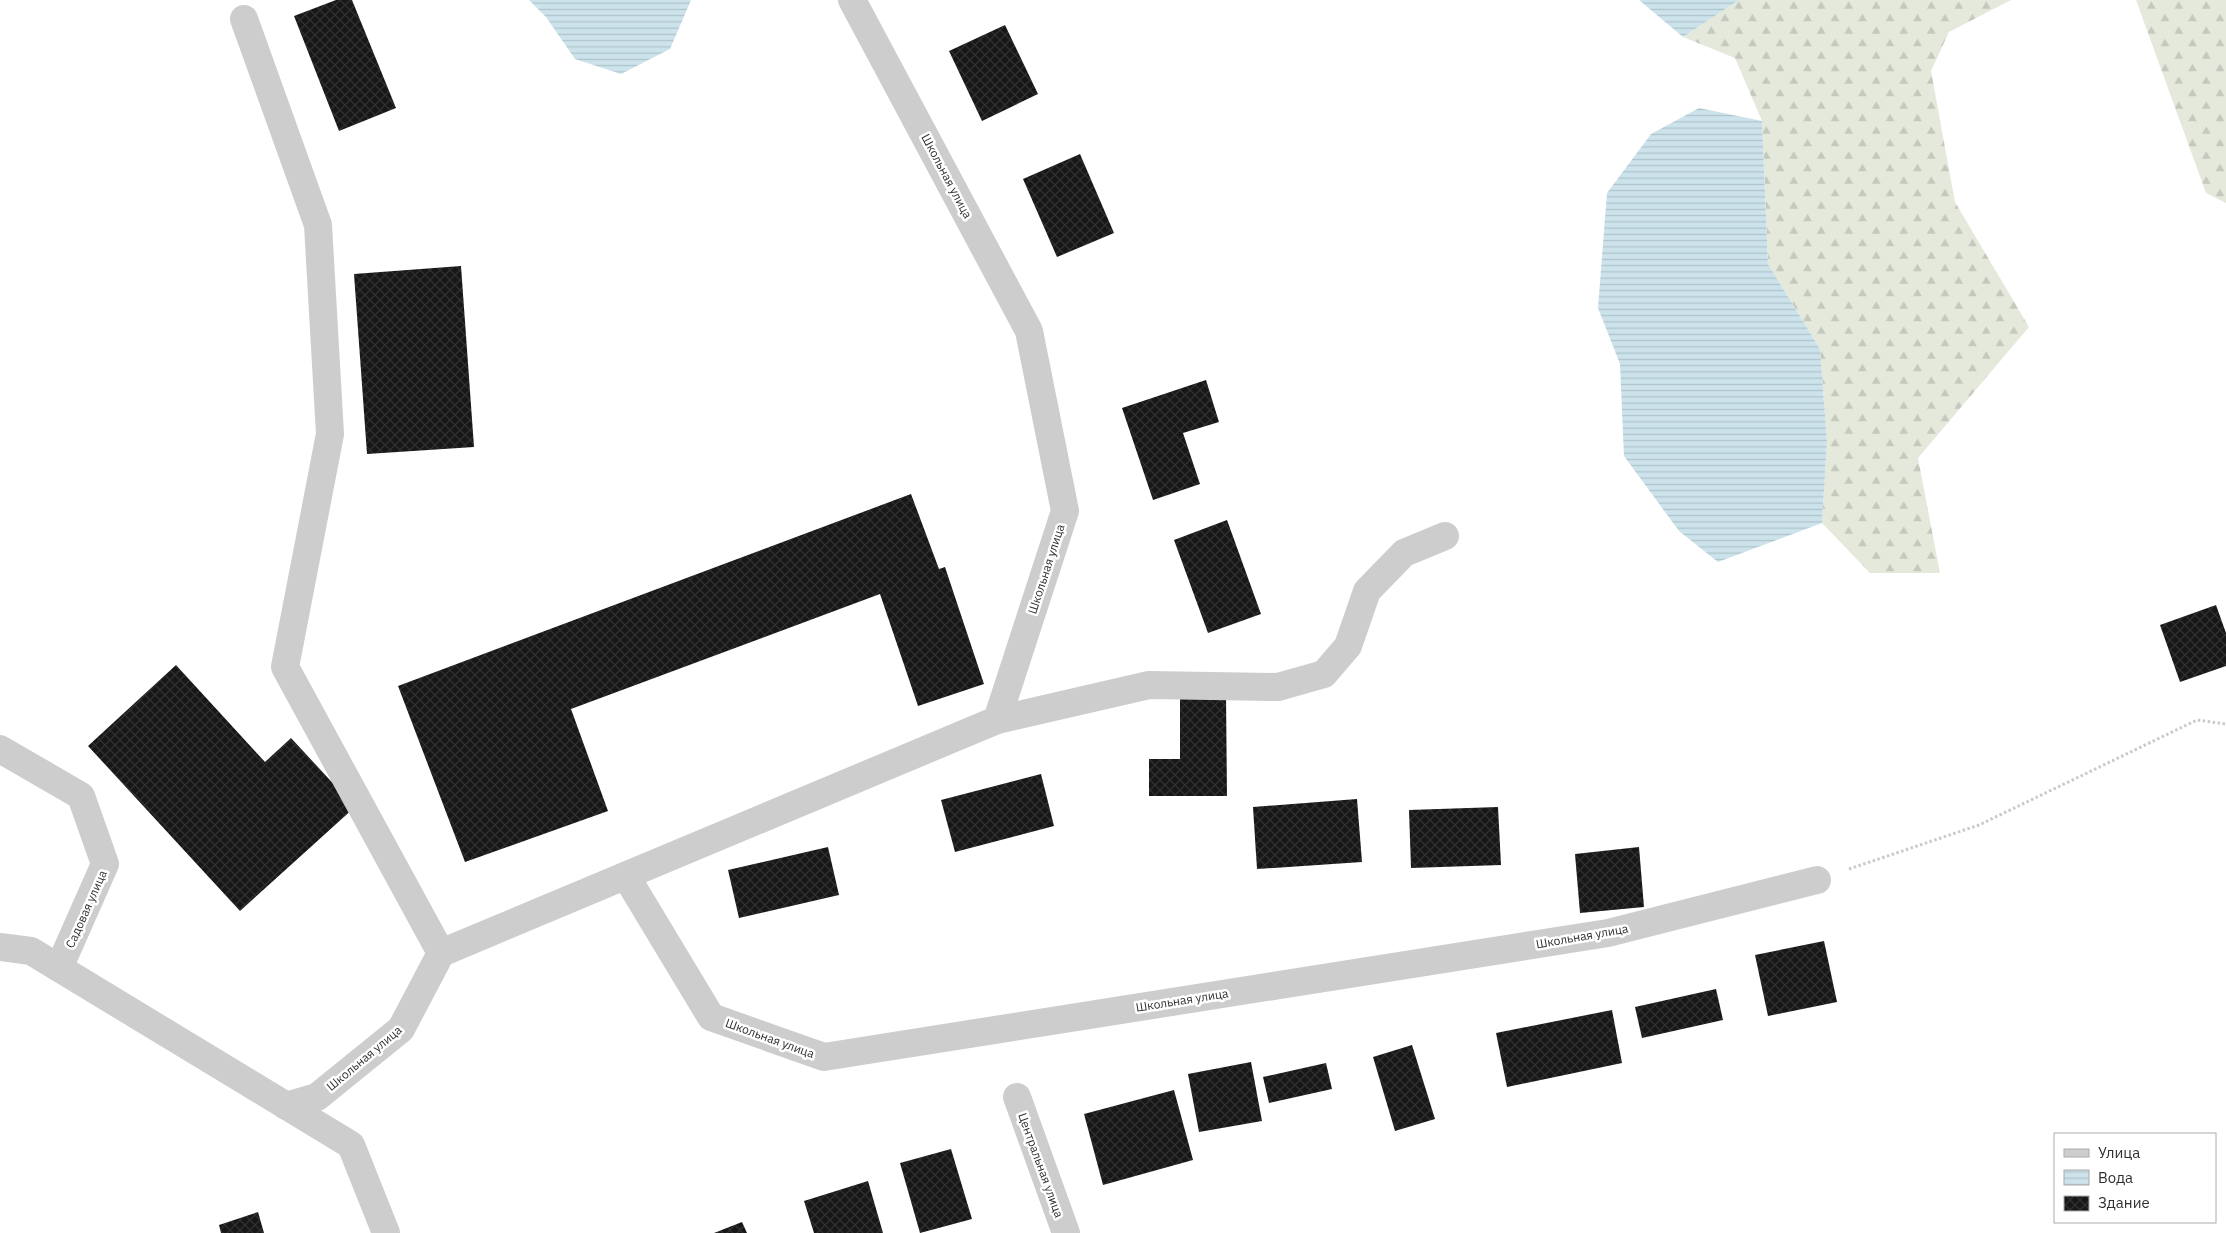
<svg xmlns="http://www.w3.org/2000/svg" width="2226" height="1233" font-family="'IBM Plex Sans',sans-serif">
<style>
.forest{fill:url(#forest-firs)}
.water{fill:url(#water-rules)}
.building{fill:url(#building-cross-hatch)}
.lines{fill:none;stroke-linecap:round;stroke-linejoin:round}
.path{stroke:#cacaca;stroke-width:3;stroke-dasharray:2.5 2.5;stroke-linecap:butt}
.minor{stroke:#cdcdcd;stroke-width:28}
.labels{text-anchor:middle;dominant-baseline:central;stroke-width:5;stroke-linejoin:round;paint-order:stroke}
.street-label{font-size:12px;fill:#303030;stroke:#fff}
</style>
<defs>
<pattern id="forest-firs" width="22" height="20" patternUnits="userSpaceOnUse" patternTransform="scale(1.25)"><rect width="22" height="20" fill="#e5e9dc"/><path d="M5 1l3.5 6h-7zM16 11l3.5 6h-7z" fill="#c5c8bd"/></pattern>
<pattern id="water-rules" width="6" height="5" patternUnits="userSpaceOnUse" patternTransform="scale(1.25)"><rect width="6" height="5" fill="#cce3eb"/><path d="M0 2.5h6" fill="none" stroke="#b0c3ca"/></pattern>
<pattern id="building-cross-hatch" width="8" height="8" patternUnits="userSpaceOnUse" patternTransform="scale(1.25)"><rect width="8" height="8" fill="#171717"/><path d="M0 0l8 8M0 8l8-8" fill="none" stroke="#303030"/></pattern>
</defs>
<rect width="100%" height="100%" fill="#fff"/>
<g class="forest">
<path d="M1739 0H2011L1949 32 1931 71 1955 202 2029 327 1918 458 1940 573H1870L1822 523 1827 442 1820 349 1768 264 1762 121 1735 58 1683 37Z"/>
<path d="M2136 0H2226V203L2206 193Z"/>
</g>
<g class="water">
<path d="M529 0H691L670 49 621 74 575 59 546 17Z"/>
<path d="M1639 0H1739L1683 37Z"/>
<path d="M1699 108 1762 121 1768 264 1820 349 1827 442 1822 523 1718 562 1679 531 1624 456 1620 364 1598 308 1607 193 1651 134Z"/>
</g>
<g class="building">
<path d="M336 0H352L396 108 339 131 294 16Z"/>
<path d="M1005 25 1038 94 982 121 949 51Z"/>
<path d="M1080 154 1114 233 1057 257 1023 179Z"/>
<path d="M461 266 474 447 367 454 354 274Z"/>
<path d="M1206 380 1219 422 1183 433 1200 484 1153 500 1122 408Z"/>
<path d="M911 494 939 569 945 567 984 684 918 706 880 594 571 709 608 811 465 862 398 686Z"/>
<path d="M1227 520 1261 614 1208 633 1174 540Z"/>
<path d="M2216 605 2226 633V666L2180 682 2160 625Z"/>
<path d="M176 665 265 762 291 738 355 807 240 911 88 746Z"/>
<path d="M1180 694H1226L1227 796H1149V759H1180Z"/>
<path d="M1041 774 1054 826 955 852 941 800Z"/>
<path d="M1357 799 1362 862 1257 869 1253 807Z"/>
<path d="M1498 807 1501 865 1411 868 1409 810Z"/>
<path d="M828 847 839 895 739 918 728 870Z"/>
<path d="M1639 847 1644 907 1580 913 1575 854Z"/>
<path d="M1824 941 1837 1002 1768 1016 1755 955Z"/>
<path d="M1716 989 1723 1020 1642 1038 1635 1007Z"/>
<path d="M1612 1010 1622 1063 1507 1087 1496 1033Z"/>
<path d="M1412 1045 1435 1119 1395 1131 1373 1057Z"/>
<path d="M1251 1062 1262 1121 1199 1132 1188 1074Z"/>
<path d="M1326 1063 1332 1089 1269 1103 1263 1077Z"/>
<path d="M1174 1090 1193 1160 1103 1185 1084 1114Z"/>
<path d="M951 1149 972 1219 920 1233 900 1163Z"/>
<path d="M868 1181 883 1233H814L804 1201Z"/>
<path d="M258 1212 264 1233H221L219 1225Z"/>
<path d="M742 1222 747 1233H714Z"/>
</g>
<g class="lines">
<path class="path" d="M1849 869 1979 825 2197 720 2226 724"/>
<g class="minor">
<path d="M244 19 318 225 330 434 285 667 441 953"/>
<path d="M997 720 1149 685 1278 687 1324 674 1348 646 1367 591 1404 553 1445 536"/>
<path d="M0 749 81 796 105 864 59 968"/>
<path d="M626 876 711 1017 824 1057 1608 933 1817 880"/>
<path d="M0 947 31 951 351 1145 386 1233"/>
<path d="M1017 1097 1066 1233"/>
<path d="M286 1106 317 1097 401 1029 441 953 997 720 1065 511 1029 331 852 0"/>
</g>
</g>
<g class="labels">
<g class="street-label">
<text transform="translate(947 176) rotate(62)">Школьная улица</text>
<text transform="translate(1046 569) rotate(-72)">Школьная улица</text>
<text transform="translate(86 909) rotate(-66)">Садовая улица</text>
<text transform="translate(1582 936) rotate(-10)">Школьная улица</text>
<text transform="translate(1182 1000) rotate(-9)">Школьная улица</text>
<text transform="translate(770 1038) rotate(20)">Школьная улица</text>
<text transform="translate(364 1058) rotate(-40)">Школьная улица</text>
<text transform="translate(1041 1165) rotate(70)">Центральная улица</text>
</g>
</g>
<rect x="2054" y="1133" width="162" height="90" fill="#ffffff" stroke="#acacac"/>
<rect x="2064" y="1149" width="25" height="8" fill="#cdcdcd" stroke="#acacac"/>
<text x="2098" y="1158" font-size="15" fill="#303030">Улица</text>
<rect x="2064" y="1170" width="25" height="15" fill="url(#water-rules)" stroke="#acacac"/>
<text x="2098" y="1183" font-size="15" fill="#303030">Вода</text>
<rect x="2064" y="1196" width="25" height="15" fill="url(#building-cross-hatch)" stroke="#acacac"/>
<text x="2098" y="1208" font-size="15" fill="#303030">Здание</text>
</svg>
